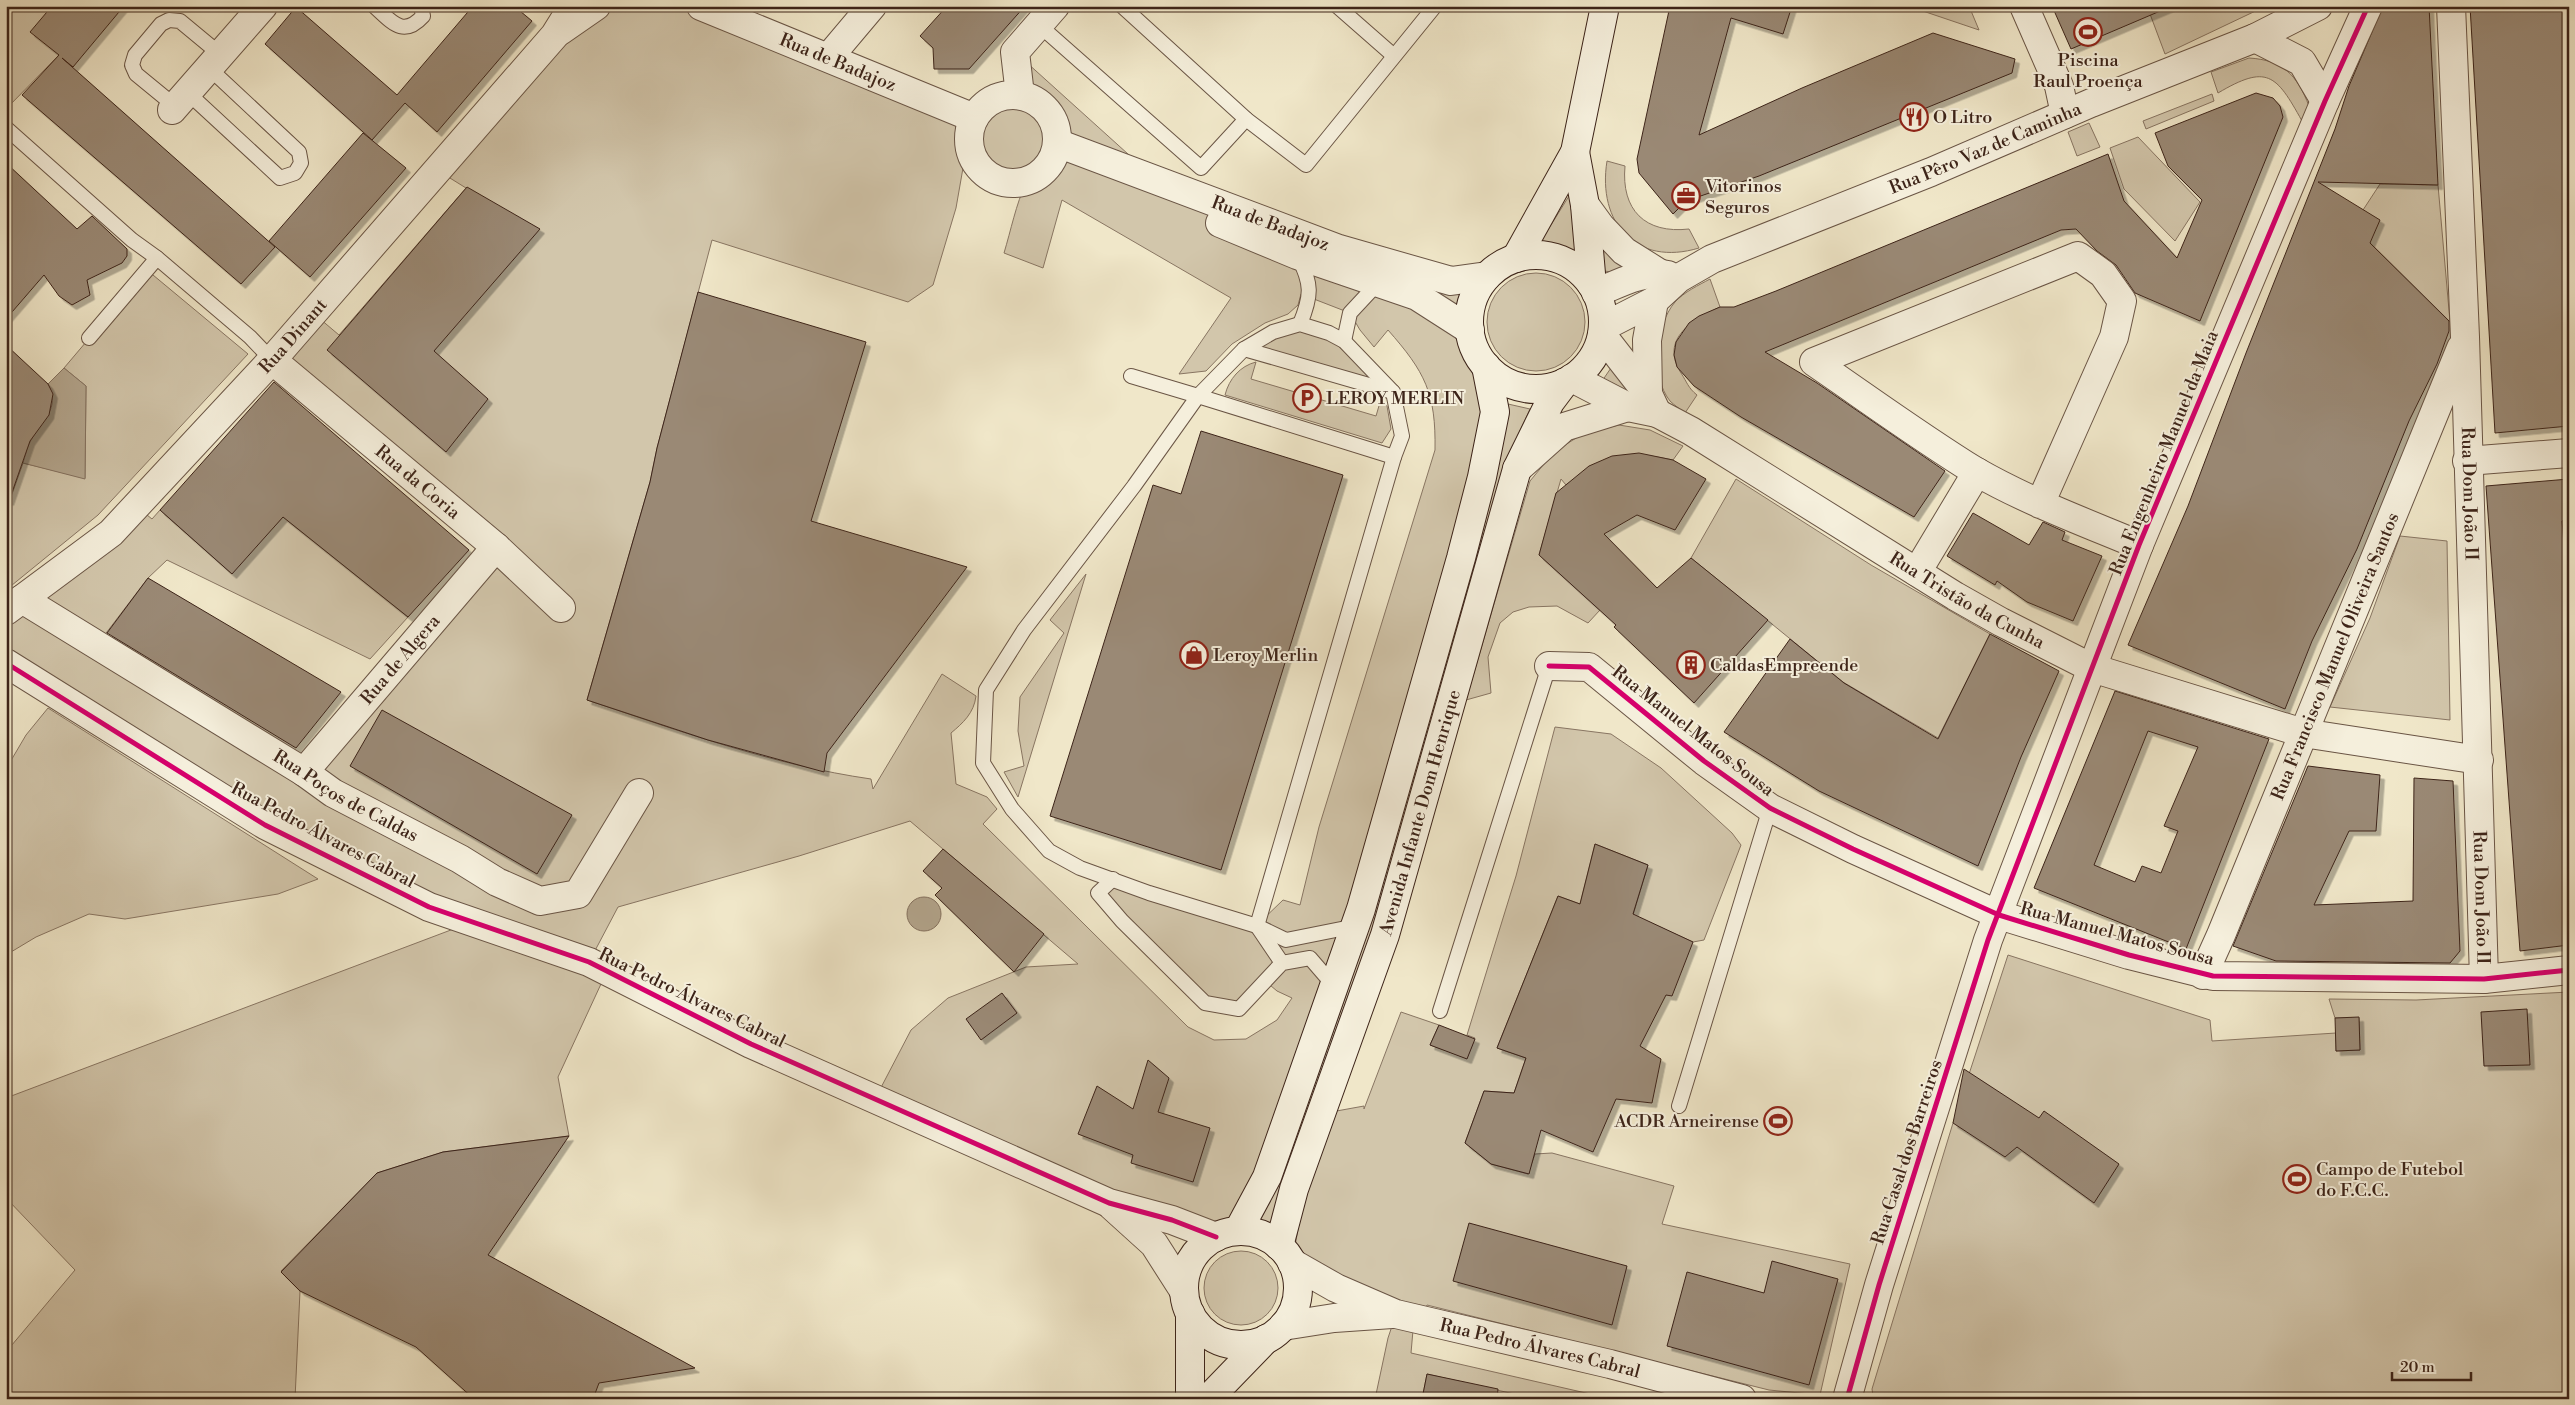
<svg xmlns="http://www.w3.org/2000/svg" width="2575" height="1405" font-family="'Libre Bodoni',serif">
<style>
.green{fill:#d2c6ab;stroke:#887562}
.water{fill:#b3a58d;stroke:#84715f}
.building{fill:#9a8975;stroke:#3d2419;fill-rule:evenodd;filter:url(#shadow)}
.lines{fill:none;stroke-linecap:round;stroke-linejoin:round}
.lane-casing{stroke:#6a5545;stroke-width:16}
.street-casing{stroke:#6a5545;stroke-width:30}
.secondary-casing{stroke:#3d2419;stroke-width:30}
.lane{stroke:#f5efdc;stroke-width:14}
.street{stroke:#f5efdc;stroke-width:28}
.secondary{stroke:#f5efdc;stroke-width:28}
.cycleway-casing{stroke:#f5efdc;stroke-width:8}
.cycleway{stroke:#d6006c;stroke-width:5}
.labels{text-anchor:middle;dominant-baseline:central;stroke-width:4;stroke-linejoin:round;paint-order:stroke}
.poi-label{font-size:18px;fill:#3d2419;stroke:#f5efdc;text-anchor:start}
.street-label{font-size:18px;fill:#3d2419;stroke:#f5efdc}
</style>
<defs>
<filter id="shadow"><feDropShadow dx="4.5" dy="4.5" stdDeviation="0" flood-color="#0004"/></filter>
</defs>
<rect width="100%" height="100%" fill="#f0e7c9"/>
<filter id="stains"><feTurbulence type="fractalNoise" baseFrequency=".004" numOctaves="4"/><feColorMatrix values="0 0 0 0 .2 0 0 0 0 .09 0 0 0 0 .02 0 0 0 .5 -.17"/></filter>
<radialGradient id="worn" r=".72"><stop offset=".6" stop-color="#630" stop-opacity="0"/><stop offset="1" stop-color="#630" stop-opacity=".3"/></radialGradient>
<g class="green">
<path d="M6 6H52L59 55 6 109Z"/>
<path d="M596 6H701L970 128 956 208 933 285 908 302 712 240 657 448 650 482 587 700C680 731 773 765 871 779L873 789 942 674 976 696C974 713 963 723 951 733L956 784 987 797 997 809 983 824 1188 1027 1214 1040 1246 1039 1277 1020 1292 998 1277 991 1264 980 1239 1009 1205 1003 1098 893 1113 879 1256 926 1283 900 1300 905 1319 827 1435 450C1436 393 1425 372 1388 330L1374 347 1360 330 1350 313 1301 294 1298 305 1288 314 1265 323 1232 344 1206 371 1179 374 1231 298 1062 200 1043 268 1004 253C1011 230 1016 204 1026 183 1030 177 1042 173 1047 167 1068 143 1053 109 1027 97L1015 52 1159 182 1439 291 1463 295 1457 309 1470 330 1495 412 1382 837 1238 1231 1216 1237 875 1099 911 1030 948 998 1026 967 1078 964 910 821 799 856 618 907 589 962 607 971 558 1077 569 1136 443 1152 377 1173 281 1271 300 1291 295 1399H6V1352L75 1270 6 1198V1098L472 922 429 907 6 663V611L136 506 152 519 160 510 231 573 283 517 408 617 370 659 167 560 148 578 97 645 304 772 496 547 272 360 313 313 339 335 466 188 437 170Z"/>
<path d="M1908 6H1969L1979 30Z"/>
<path d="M2147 6H2266L2165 54Z"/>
<path d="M2249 58C2283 60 2297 75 2309 106L2302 121C2276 74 2267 64 2218 93L2211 72Z"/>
<path d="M2212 94 2214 101 2146 129 2143 121Z"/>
<circle cx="1013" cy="139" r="39"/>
<path d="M2089 123 2100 147 2077 156 2068 132Z"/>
<path d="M2138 137 2200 202 2175 241 2124 189 2110 148Z"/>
<path d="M1607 161 1625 166C1621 210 1645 234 1689 229L1699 248C1636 267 1597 223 1607 161Z"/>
<path d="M2380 184 2438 185 2450 322 2370 243 2363 210Z"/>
<path d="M1574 188 1575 253 1558 245 1541 241Z"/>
<path d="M1599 235 1644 270 1620 273 1604 271Z"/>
<path d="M147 270 248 354 98 515 6 590V511L23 463 85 478 86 386 64 368Z"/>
<circle cx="1536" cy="322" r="49"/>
<path d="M1710 279 1720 307C1693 319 1659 339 1681 373 1687 382 1688 388 1697 395L1685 413C1680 409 1674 405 1670 401 1650 376 1655 326 1675 302 1684 292 1699 285 1710 279Z"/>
<path d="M1300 324 1329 333 1393 392 1244 349Z"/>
<path d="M1256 362 1251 379 1376 416 1381 399 1387 406 1391 429 1382 443 1225 395C1229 379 1240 366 1256 362Z"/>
<path d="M1613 365 1643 404 1600 384Z"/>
<path d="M1508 404 1530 409 1514 444 1412 812 1269 1232 1253 1229 1280 1182 1346 995 1391 851 1476 559 1501 455Z"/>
<path d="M1619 425 1650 430 1683 446 1673 460C1616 448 1613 456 1566 485L1561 479 1539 555 1600 610 1588 623 1557 606 1529 607 1513 612 1500 623 1488 657 1491 693 1466 700 1530 481 1554 452 1584 433Z"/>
<path d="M1736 479 1871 565 1990 634 1938 738 1843 682 1691 558Z"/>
<path d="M2400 536 2447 541 2450 720 2330 707 2370 618Z"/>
<path d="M1086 574 1018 797 1004 772 1024 766 1018 731 1020 697 1064 633 1050 620Z"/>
<path d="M48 708 318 879 278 894 125 919 89 914 36 937 6 955V769L26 735Z"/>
<path d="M1555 727 1611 734 1661 768 1732 833 1741 845 1704 940 1693 942 1633 915 1648 865 1595 844 1580 904 1558 896 1497 1048 1526 1058 1514 1093 1484 1091 1465 1143 1491 1164 1528 1174 1535 1154 1552 1153 1674 1186 1662 1224 1850 1264 1820 1395 1769 1390 1427 1305 1420 1320 1414 1319 1411 1353 1599 1396 1598 1399H1536L1427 1374 1422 1399H1375L1388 1338 1396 1314 1292 1263 1300 1218 1331 1112 1364 1106V1109L1401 1012 1439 1025 1430 1045 1467 1058 1475 1038 1467 1035 1516 876Z"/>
<path d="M2008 955 2210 1020 2212 1041 2336 1033V1051L2360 1050 2359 1018H2335L2329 999 2416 1000 2569 992V1399H1878L1873 1396 1872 1389 1953 1123Z"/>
<circle cx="1241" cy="1288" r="37"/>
</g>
<g class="water">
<path d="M64 368 86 386 85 479 23 463C25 456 27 447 31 440 42 420 61 409 48 384Z"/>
<circle cx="924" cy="914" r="17"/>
</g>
<g class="building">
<path d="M52 6H124L73 67 62 58 275 247 241 284 22 95 59 55 30 32Z"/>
<path d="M473 6H514L532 21 437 132 405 103 372 140 265 44 296 7 397 95Z"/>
<path d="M947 6H1025L969 69H934L933 48 920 36Z"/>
<path d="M1670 6H1792L1783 34 1731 18 1699 135 1802 88 1933 33 2015 59 2012 73 1759 176 1686 201 1673 214 1639 173 1637 159Z"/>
<path d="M2052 6H2172L2071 49Z"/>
<path d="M2383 6H2429L2438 185 2318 182 2380 220 2370 243 2449 321V331L2437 364 2409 421 2357 549 2312 641 2285 709 2128 645 2188 506 2246 353 2335 129 2349 86Z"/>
<path d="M2470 6H2569V426L2495 433Z"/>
<path d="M2256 93 2273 98 2280 106 2283 117 2200 321 2135 293 2116 265 2097 251 2076 229 2061 230 1765 352 1817 383 1945 471 1914 517 1741 417 1694 386 1677 367 1674 355 1676 342 1689 323 1699 316 1720 307H1734L1776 291 2108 154 2124 201 2177 258 2202 200 2168 166 2155 133Z"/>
<path d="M363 133 406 168 310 277 269 241Z"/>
<path d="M6 163 77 229 92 216 127 249V256L122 263 87 280 90 295 72 305 59 296 44 275 6 319Z"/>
<path d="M467 187 540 229 434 351 488 399 446 452 327 350Z"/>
<path d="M698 292 866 342 811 521 967 567 827 753 824 772 708 740 587 700 650 482 657 448Z"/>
<path d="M6 345 48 384 53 394 49 415 30 441 9 501 6 500Z"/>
<path d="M274 382 469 550 408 617 283 517 232 574 160 510Z"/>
<path d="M1201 431 1343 475 1221 870 1050 816 1153 485 1181 494Z"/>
<path d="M1639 453 1673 460 1706 479 1675 530 1637 515 1604 534 1657 588 1691 558 1768 620 1694 703 1614 627 1616 625 1539 555 1556 493 1589 466 1612 456Z"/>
<path d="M2569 479V519L2562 521 2569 603V945L2520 951 2486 486Z"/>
<path d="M1973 513 2029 545 2043 522 2065 532 2062 540 2102 556 2073 621 2027 602 1997 581 1995 585 1947 556Z"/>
<path d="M148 578 341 692 296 748 107 633Z"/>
<path d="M1990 634 2059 671 2021 757 1978 866 1819 791 1724 732 1790 639 1844 683 1938 739Z"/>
<path d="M2115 691 2269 739 2186 949 2034 888ZM2148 731 2198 747 2164 826 2178 831 2161 873 2142 866 2135 882 2094 865Z"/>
<path d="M382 710 572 815 537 874 350 766Z"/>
<path d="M2308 766 2380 775 2376 831H2349L2314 905 2413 901 2414 778 2453 781 2460 951 2450 963 2276 961 2233 946Z"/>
<path d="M1595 844 1648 865 1633 914 1693 942 1672 996 1666 995 1640 1046 1661 1059 1652 1103 1616 1099 1593 1152 1541 1130 1529 1174 1491 1164 1465 1143 1484 1091 1514 1093 1526 1058 1497 1048 1558 896 1580 904Z"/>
<path d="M943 849 1044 934 1014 972 935 895 942 888 923 871Z"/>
<path d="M1002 993 1017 1013 981 1040 966 1019Z"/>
<path d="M2527 1009 2530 1065 2484 1066 2481 1012Z"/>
<path d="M2359 1017 2360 1050 2336 1051 2335 1018Z"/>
<path d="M1439 1025 1475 1039 1467 1059 1430 1045Z"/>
<path d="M1148 1060 1169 1078 1158 1112 1210 1128 1193 1182 1131 1163 1133 1155 1078 1134 1097 1086 1133 1109Z"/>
<path d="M1964 1069 2039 1118 2044 1111 2119 1164 2094 1203 2017 1147 2005 1157 1953 1123Z"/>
<path d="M569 1136 488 1255 695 1368 599 1383 593 1399H474L416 1347 300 1291 281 1272 377 1173 443 1152Z"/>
<path d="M1469 1223 1627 1266 1612 1325 1453 1281Z"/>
<path d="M1772 1261 1838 1279 1809 1385 1667 1346 1687 1272 1764 1293Z"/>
<path d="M1427 1374 1498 1389 1497 1399H1422Z"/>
</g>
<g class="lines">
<defs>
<g id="lane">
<path d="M374 6C392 22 403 38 423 16L421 6"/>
<path d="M1122 6 1246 119"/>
<path d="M1337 6 1394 56"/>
<path d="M1039 25 1201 168 1246 119 1306 165 1435 6"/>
<path d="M188 93 280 178 295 173 301 163 299 152 209 68"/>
<path d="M175 106 136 74 132 65 135 55 161 24 169 20 180 21 221 55"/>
<path d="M6 128 132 240 157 258"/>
<path d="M1298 256C1312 284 1312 295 1300 324"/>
<path d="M89 338 157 258 250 337 272 360"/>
<path d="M1344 341 1350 313 1377 284"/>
<path d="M1244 349 1393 392"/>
<path d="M1131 376 1198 396 1244 349 1273 332 1300 324 1329 333 1344 341 1393 392 1402 436 1394 457 1257 926 1282 963"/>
<path d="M1113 879 1098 893 1122 921 1205 1003 1239 1009 1282 963 1310 958 1335 987"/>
<path d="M1356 926 1286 940 1257 926 1149 893 1080 868 1049 851 1012 809 983 763 986 690 1024 630 1134 486 1198 396 1394 457"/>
<path d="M1440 1011 1549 666"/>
<path d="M1679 1106 1770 808"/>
</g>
<g id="street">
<path id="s1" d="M701 6 974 118"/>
<path d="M2024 6 2059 86 2065 114"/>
<path id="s2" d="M2451 6 2465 337 2484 979"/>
<path d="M560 31 596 6"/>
<path d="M2255 38 2302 62 2325 101"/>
<path d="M829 57 872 6"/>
<circle cx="1013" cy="139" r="44"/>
<path d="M1020 95 1015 52 1055 6"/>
<path d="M172 110 263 6"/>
<path id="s3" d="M1057 143 1339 249 1451 281 1487 276"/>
<path d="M1585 205 1601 227 1624 251 1659 273"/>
<path d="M1220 223 1297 255 1417 296 1470 330"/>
<path d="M1596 293C1618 284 1644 269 1668 275"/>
<path id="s4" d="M1603 327 1654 301 1679 278 1712 259 1931 172 2091 103 2255 38 2318 6"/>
<path d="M1602 335 1648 394 1657 413"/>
<path id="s5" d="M272 360 496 547 561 608"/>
<path id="s6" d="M1572 378 1628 407 1657 413 1691 431 1955 596 2001 622 2092 668 2303 733 2479 760"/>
<path d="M1648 394 1647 340 1654 301"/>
<path d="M2467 461 2569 453"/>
<path d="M1517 469 1564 427 1628 407"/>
<path d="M2040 504 2114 337 2122 301 2103 274 2078 256 1814 362C1868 399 1920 437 1975 471 2027 501 2084 522 2139 545"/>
<path d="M1917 572 1977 472"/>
<path id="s7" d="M22 599 304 772 333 793 460 859 497 882 540 901 578 894 639 793"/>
<path id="s8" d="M6 611 111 533 272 360 555 35 573 6"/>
<path d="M6 663 265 825 429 907 589 962 751 1044 1109 1203 1172 1220 1216 1237"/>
<path d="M1549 666 1589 667 1704 761 1770 808 1853 849 1999 915 2129 955 2213 976 2484 979 2569 970"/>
<path id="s9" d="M304 772 496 547"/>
<path id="s10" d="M2203 975 2221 935 2461 348"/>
<path d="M1112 1206 1154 1244 1184 1291"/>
<path id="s11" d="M1292 1263 1336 1288 1396 1314 1610 1364 1742 1399"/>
<path d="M1283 1326 1334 1318 1392 1314"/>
<path d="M1847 1399 1879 1285 1988 940 2139 545 2325 101 2368 6"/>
</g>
<g id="secondary">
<path d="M1575 152 1585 205 1592 285"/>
<circle cx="1536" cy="322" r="67"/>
<path d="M1516 258 1575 152 1605 6"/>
<path d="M1238 1231 1267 1177 1361 909 1461 558 1482 477 1495 412 1486 366"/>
<circle cx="1241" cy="1288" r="57"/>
<path id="s12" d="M1279 1246 1294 1189 1385 935 1517 469 1550 402 1565 382"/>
<path d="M1190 1313V1399"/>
<path d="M1208 1399 1266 1339"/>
</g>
</defs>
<use href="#lane" class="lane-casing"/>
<use href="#street" class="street-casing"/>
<use href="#secondary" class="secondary-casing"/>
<use href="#lane" class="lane"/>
<use href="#street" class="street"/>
<use href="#secondary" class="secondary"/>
<defs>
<g id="cycleway">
<path d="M6 663 265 825 429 907 589 962 751 1044 1109 1203 1172 1220 1216 1237"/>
<path d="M1549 666 1589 667 1704 761 1770 808 1853 849 1999 915 2129 955 2213 976 2484 979 2569 970"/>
<path d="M1847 1399 1879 1285 1988 940 2139 545 2325 101 2368 6"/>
</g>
</defs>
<use href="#cycleway" class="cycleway-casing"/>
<use href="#cycleway" class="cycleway"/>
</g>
<defs>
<symbol id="stadium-ring" viewBox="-11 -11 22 22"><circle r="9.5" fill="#f5efdc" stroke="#8f2418" stroke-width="1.5"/><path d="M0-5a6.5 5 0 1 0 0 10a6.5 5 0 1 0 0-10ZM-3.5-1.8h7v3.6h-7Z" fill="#8f2418"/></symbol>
<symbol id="restaurant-ring" viewBox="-11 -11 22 22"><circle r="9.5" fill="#f5efdc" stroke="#8f2418" stroke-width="1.5"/><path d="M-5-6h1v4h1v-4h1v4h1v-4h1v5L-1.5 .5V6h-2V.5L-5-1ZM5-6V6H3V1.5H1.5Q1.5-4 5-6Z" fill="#8f2418"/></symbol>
<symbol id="office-ring" viewBox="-11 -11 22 22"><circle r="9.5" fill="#f5efdc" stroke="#8f2418" stroke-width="1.5"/><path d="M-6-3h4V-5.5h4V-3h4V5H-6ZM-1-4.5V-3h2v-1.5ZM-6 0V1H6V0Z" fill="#8f2418"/></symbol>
<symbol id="parking-ring" viewBox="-11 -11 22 22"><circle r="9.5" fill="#f5efdc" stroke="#8f2418" stroke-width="1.5"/><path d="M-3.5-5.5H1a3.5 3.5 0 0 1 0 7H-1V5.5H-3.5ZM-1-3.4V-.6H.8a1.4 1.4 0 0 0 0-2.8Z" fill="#8f2418"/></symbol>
<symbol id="shop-ring" viewBox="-11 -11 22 22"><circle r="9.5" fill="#f5efdc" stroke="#8f2418" stroke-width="1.5"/><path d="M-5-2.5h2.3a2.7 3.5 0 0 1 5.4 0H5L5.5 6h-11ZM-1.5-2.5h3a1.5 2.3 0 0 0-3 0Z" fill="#8f2418"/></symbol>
<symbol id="building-ring" viewBox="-11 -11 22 22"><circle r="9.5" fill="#f5efdc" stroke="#8f2418" stroke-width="1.5"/><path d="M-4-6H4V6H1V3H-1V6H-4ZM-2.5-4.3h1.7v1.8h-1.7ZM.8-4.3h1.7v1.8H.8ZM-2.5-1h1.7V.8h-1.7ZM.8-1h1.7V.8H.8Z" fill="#8f2418"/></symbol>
</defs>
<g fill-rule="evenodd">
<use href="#stadium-ring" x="2072" y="16" width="32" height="32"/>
<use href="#restaurant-ring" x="1898" y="101" width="32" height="32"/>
<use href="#office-ring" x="1670" y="180" width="32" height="32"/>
<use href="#parking-ring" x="1291" y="382" width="32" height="32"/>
<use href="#shop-ring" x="1178" y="639" width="32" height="32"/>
<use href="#building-ring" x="1675" y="649" width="32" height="32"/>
<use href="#stadium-ring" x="1762" y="1105" width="32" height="32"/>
<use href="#stadium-ring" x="2281" y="1163" width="32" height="32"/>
</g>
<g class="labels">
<g class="poi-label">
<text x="2088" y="60" text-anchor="middle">Piscina<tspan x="2088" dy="21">Raul Proença</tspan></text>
<text x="1933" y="117">O Litro</text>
<text x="1705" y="186">Vitorinos<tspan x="1705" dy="21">Seguros</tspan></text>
<text x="1326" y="398">LEROY MERLIN</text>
<text x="1213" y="655">Leroy Merlin</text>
<text x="1710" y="665">CaldasEmpreende</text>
<text x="1759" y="1121" text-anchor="end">ACDR Arneirense</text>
<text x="2316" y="1169">Campo de Futebol<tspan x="2316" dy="21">do F.C.C.</tspan></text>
</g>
<g class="street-label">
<text stroke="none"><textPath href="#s1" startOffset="148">Rua de Badajoz</textPath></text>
<text stroke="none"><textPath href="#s4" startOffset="424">Rua Pêro Vaz de Caminha</textPath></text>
<text stroke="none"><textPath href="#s3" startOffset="228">Rua de Badajoz</textPath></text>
<text stroke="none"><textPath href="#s8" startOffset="399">Rua Dinant</textPath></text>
<text transform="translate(2164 453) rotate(-68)">Rua Engenheiro Manuel da Maia</text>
<text stroke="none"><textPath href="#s5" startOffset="190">Rua da Coria</textPath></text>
<text stroke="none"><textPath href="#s2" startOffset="488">Rua Dom João II</textPath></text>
<text stroke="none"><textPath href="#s6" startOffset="455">Rua Tristão da Cunha</textPath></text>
<text stroke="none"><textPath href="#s10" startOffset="345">Rua Francisco Manuel Oliveira Santos</textPath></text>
<text stroke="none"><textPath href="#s9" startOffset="148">Rua de Algera</textPath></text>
<text transform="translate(1693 731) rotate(38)">Rua Manuel Matos Sousa</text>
<text stroke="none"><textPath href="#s7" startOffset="379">Rua Poços de Caldas</textPath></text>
<text stroke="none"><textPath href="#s12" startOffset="456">Avenida Infante Dom Henrique</textPath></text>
<text transform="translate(323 835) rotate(28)">Rua Pedro Álvares Cabral</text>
<text stroke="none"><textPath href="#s2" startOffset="892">Rua Dom João II</textPath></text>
<text transform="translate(2117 934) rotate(15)">Rua Manuel Matos Sousa</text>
<text transform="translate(692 998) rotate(26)">Rua Pedro Álvares Cabral</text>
<text transform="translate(1907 1152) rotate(-72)">Rua Casal dos Barreiros</text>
<text stroke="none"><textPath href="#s11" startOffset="264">Rua Pedro Álvares Cabral</textPath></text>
</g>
</g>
<rect width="2575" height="1405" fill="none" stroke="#f0e7c9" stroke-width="25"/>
<rect x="8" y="8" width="2560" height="1390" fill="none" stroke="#3d2419" stroke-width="2.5"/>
<rect x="12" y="12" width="2550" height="1380" fill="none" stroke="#3d2419"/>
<path d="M2392 1372v8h79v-8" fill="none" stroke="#3d2419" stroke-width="2.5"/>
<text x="2400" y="1372" font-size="15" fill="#3d2419" stroke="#f5efdc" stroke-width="4" paint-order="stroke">20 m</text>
<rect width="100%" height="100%" filter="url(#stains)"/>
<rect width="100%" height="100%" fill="url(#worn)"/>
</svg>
